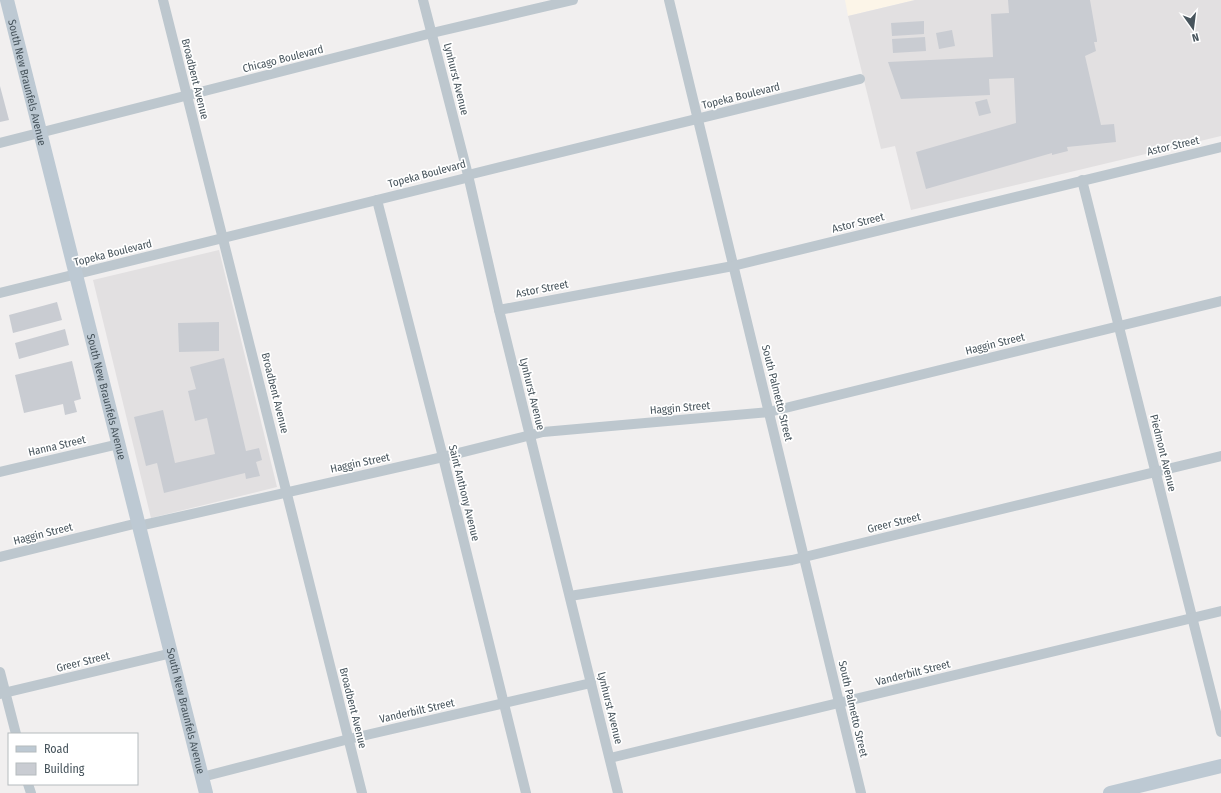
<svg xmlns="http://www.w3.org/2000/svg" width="1221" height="793" font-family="'Fira Sans Condensed',sans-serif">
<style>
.commercial{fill:#fcf5e8}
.education{fill:#e2e0e1}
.building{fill:#c9ccd2}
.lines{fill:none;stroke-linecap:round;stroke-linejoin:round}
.street{stroke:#bdc7ce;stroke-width:10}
.secondary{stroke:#bdc9d3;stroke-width:14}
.labels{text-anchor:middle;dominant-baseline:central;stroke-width:3.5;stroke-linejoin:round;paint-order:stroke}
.street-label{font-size:11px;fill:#47545c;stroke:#fff}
</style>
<rect width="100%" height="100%" fill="#f1efef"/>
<path class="commercial" d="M845 0H915L848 16Z"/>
<g class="education">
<path d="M915 0H1221V136L911 210 895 146 881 149 848 16Z"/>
<path d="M219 250 277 487 151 518 93 280Z"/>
</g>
<g class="building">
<path d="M1008 0H1090L1097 40V42H1094L1096 51 1085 56 1101 125 1114 124 1116 142 1067 147 1068 151 1052 155V153L926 189 916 152 1016 123 1014 78 989 79 990 95 901 99 888 62 993 57 991 14 1009 13Z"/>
<path d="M924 21V34L892 36 891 23Z"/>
<path d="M952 30 955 46 939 49 936 33Z"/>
<path d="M925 37 926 51 893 53 892 39Z"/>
<path d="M0 86 9 120 0 122Z"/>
<path d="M987 99 991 113 979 116 975 102Z"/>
<path d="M57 302 62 320 13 333 9 315Z"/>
<path d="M219 322V351L179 352 178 323Z"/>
<path d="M65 329 69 345 19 359 15 343Z"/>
<path d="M224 358 246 451 259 448 262 460 256 462 260 476 246 479 245 473 164 493 157 463 146 466 134 417 163 410 175 463 215 454 207 418 195 421 188 391 196 389 190 367Z"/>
<path d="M72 361 81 399 74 401 77 412 65 415 63 404 24 413 15 375Z"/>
</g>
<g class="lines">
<g class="street">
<path d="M163 0 362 793"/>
<path d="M423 0 468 175 499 310 618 793"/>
<path d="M669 0 861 793"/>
<path d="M0 143 432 33 573 0"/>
<path d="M1082 180 1221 732"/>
<path d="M377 200 443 457 526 793"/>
<path d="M0 293 466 178 468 175 860 79"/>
<path d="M499 310 733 266 1221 147"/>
<path d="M0 472 119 444"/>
<path d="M139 526 443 457 543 432 769 412 1221 301"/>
<path d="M0 557 138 523"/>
<path d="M570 596 792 560 1221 456"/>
<path d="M0 672 16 734"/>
<path d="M0 694 172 653"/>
<path d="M610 758 1221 611"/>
<path d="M202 777 349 739 591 683"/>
<path d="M28 784 31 793"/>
</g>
<g class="secondary">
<path id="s1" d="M7 0C71 265 142 528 206 793"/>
<path d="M1110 793 1221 766"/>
</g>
</g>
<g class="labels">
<g class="street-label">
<text transform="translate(283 59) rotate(-14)">Chicago Boulevard</text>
<text transform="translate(195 79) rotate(76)">Broadbent Avenue</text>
<text transform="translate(456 79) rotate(76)">Lynhurst Avenue</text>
<text stroke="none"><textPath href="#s1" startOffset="85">South New Braunfels Avenue</textPath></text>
<text transform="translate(741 96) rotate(-14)">Topeka Boulevard</text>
<text transform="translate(1173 146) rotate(-13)">Astor Street</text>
<text transform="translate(427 174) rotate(-15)">Topeka Boulevard</text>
<text transform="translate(858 223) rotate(-14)">Astor Street</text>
<text transform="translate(113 253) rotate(-14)">Topeka Boulevard</text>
<text transform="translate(542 289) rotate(-11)">Astor Street</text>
<text transform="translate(995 344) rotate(-14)">Haggin Street</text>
<text transform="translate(275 393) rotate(76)">Broadbent Avenue</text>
<text transform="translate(777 393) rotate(76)">South Palmetto Street</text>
<text transform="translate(532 394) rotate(76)">Lynhurst Avenue</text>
<text stroke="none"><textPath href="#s1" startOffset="409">South New Braunfels Avenue</textPath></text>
<text transform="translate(680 408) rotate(-5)">Haggin Street</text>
<text transform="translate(57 446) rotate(-13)">Hanna Street</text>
<text transform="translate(1163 453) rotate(76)">Piedmont Avenue</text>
<text transform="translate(360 463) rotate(-12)">Haggin Street</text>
<text transform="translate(464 493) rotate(76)">Saint Anthony Avenue</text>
<text transform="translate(894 523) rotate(-14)">Greer Street</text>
<text transform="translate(43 534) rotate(-14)">Haggin Street</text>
<text transform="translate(83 662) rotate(-14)">Greer Street</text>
<text transform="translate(913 673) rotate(-14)">Vanderbilt Street</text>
<text transform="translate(353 708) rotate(76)">Broadbent Avenue</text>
<text transform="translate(610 708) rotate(76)">Lynhurst Avenue</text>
<text transform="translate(853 709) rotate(77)">South Palmetto Street</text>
<text stroke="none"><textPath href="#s1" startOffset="733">South New Braunfels Avenue</textPath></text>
<text transform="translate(417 711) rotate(-13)">Vanderbilt Street</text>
</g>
</g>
<rect x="8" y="733" width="130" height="52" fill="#ffffff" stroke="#b5bbbe"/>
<rect x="16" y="746" width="20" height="6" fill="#bdc9d3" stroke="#b5bbbe"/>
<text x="44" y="753" font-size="12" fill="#47545c">Road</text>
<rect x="16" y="763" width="20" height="12" fill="#c9ccd2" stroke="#b5bbbe"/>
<text x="44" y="773" font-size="12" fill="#47545c">Building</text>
<g transform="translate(1193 28) rotate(166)" stroke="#ffffff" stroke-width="3" paint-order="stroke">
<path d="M0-3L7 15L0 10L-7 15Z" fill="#47545c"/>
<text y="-6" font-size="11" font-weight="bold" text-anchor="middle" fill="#47545c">N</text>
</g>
</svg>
